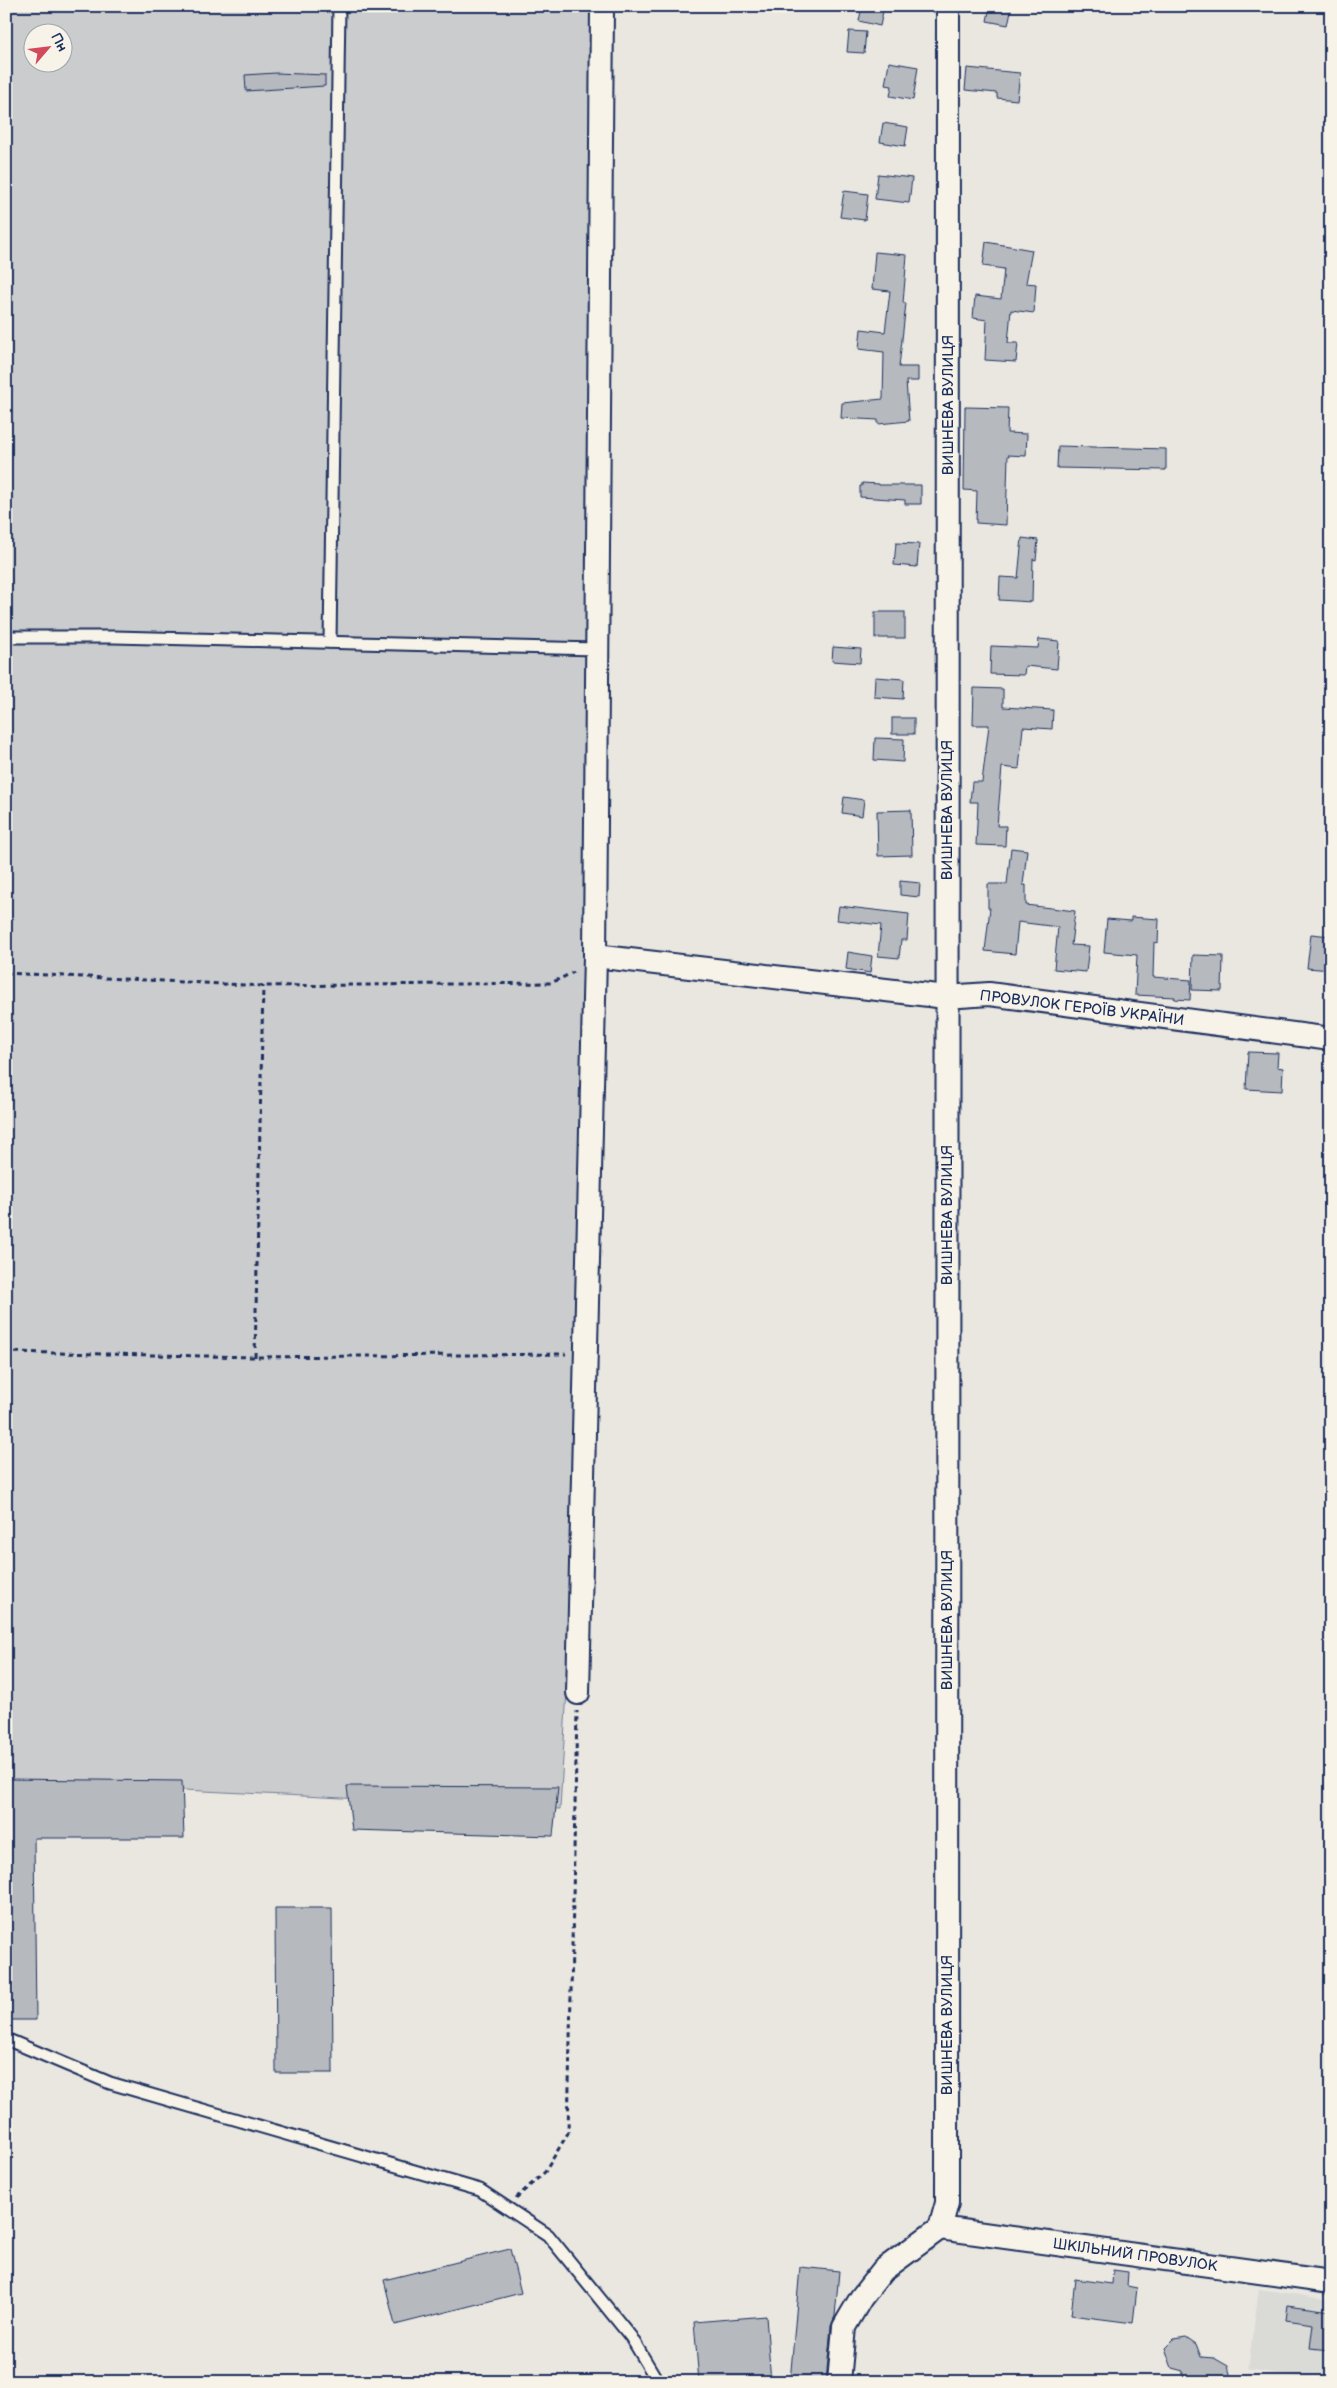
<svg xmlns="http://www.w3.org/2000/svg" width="1337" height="2388" font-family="'Balsamiq Sans',sans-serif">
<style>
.built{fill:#dadad6}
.green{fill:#cbcccd;stroke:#737e96;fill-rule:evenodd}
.building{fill:#b6babf;stroke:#1b2f5e}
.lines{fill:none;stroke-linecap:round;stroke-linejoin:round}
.service-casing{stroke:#1b2f5e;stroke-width:15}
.minor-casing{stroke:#1b2f5e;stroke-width:26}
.path{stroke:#1b2f5e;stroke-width:3;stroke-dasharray:5 4;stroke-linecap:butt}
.service{stroke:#f7f3e8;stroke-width:11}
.minor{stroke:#f7f3e8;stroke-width:22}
.labels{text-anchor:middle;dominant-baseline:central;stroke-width:5;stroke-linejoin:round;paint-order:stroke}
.street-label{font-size:15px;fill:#1b2f5e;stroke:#f7f3e8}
</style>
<rect width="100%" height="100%" fill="#eae7e0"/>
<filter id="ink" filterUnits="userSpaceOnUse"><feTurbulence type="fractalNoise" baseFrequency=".02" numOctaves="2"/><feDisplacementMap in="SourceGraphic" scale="10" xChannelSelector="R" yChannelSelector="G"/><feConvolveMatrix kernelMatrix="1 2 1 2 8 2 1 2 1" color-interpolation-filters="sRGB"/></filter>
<g filter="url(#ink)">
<path class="built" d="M1259 2289 1331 2300V2382L1248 2369Z"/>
<path class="green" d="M6 6H602L586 1366 560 1809 6 1781ZM32 32H62V62H32Z"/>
<g class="building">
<path d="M862 6H884L880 26 859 21Z"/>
<path d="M990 6H1012L1008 25 987 21Z"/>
<path d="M849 31 866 32 864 53 847 52Z"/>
<path d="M889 62 918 67 913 100 890 96 892 86 885 85Z"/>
<path d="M967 68 1020 73 1017 100 997 98V93L965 90Z"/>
<path d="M276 73 325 75V86L246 91 245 75Z"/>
<path d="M883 123 908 127 905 146 880 142Z"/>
<path d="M878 174 912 178 909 203 875 199Z"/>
<path d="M844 191 868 194 865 220 840 217Z"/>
<path d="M986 242 1032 250 1026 283 1036 284 1034 313 1011 310 1008 343H1018L1016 362 985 360 987 320 973 318 975 296 1001 299 1004 269 983 266Z"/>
<path d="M875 252 907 255 903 303H906L899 367H918V381H906L909 421 878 424V420L841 418 842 403 883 399 884 352 859 349 861 329 885 332 890 291 872 289Z"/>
<path d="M965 407 1008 408 1007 433 1027 434 1026 456 1008 455 1006 525 976 523 977 491 964 490Z"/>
<path d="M1058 446 1166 449V470L1057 468Z"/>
<path d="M862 483 879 484V485H921V504H905V500L860 497V486H862Z"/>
<path d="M1022 538 1038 540 1036 560 1033 559 1032 602 999 600 1000 577 1018 578Z"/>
<path d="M896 543 919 544 917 567 894 565Z"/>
<rect x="875" y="612" width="30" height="26"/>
<path d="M1039 639 1059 641 1057 669 1025 666 1024 675 990 674 991 646 1038 648Z"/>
<path d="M833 647 861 649 860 663 832 661Z"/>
<path d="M875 677 904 679 903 699 874 697Z"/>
<path d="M974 688 1003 689V707L1053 710 1052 729 1023 727 1019 769 1002 767 997 826H1006L1005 846 976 845 978 802H970L972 782H982L989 725H973Z"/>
<rect x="892" y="718" width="22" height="16"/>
<path d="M875 738 904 739 903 762 874 760Z"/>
<path d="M844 797 864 800 862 816 842 813Z"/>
<path d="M911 810 912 855 878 856 877 811Z"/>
<path d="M1011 848 1027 850 1023 885H1026V905L1075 911 1071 945 1089 946 1086 972 1054 969 1058 927 1018 922 1015 954 985 951 990 908H988V884H1007Z"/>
<path d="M900 881 920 883 919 897 900 895Z"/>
<path d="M839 906 909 914 907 940H901L899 958 878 956 881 925 837 920Z"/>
<path d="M1131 917 1159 919 1158 943 1154 942 1153 977 1191 980 1190 1000 1174 999 1175 997 1135 995 1137 955 1104 952 1107 919 1131 921Z"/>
<path d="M1311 934 1331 936V970L1307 968Z"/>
<path d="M848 952 872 956 870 973 846 969Z"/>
<path d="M1193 955 1223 956 1222 991 1192 990Z"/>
<path d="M1248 1052 1278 1053 1277 1067 1283 1068 1282 1091 1246 1089Z"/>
<path d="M6 1779 182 1781 184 1838H34L36 2020H6Z"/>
<path d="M347 1786 558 1787 553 1836 352 1830Z"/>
<path d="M275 1908H332L333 2073H276Z"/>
<path d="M510 2249 521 2293 395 2325 384 2280Z"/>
<path d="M800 2267 839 2271 835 2316 831 2326 826 2382H790Z"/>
<path d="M1113 2270 1128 2272 1127 2286 1137 2288 1133 2323 1071 2315 1075 2279 1112 2284Z"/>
<path d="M1288 2305 1331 2311V2350L1310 2348 1313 2324 1286 2320Z"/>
<path d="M766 2316 771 2382H699L694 2322Z"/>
<path d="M1186 2337 1196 2344 1201 2357 1214 2358 1228 2366 1232 2382H1182L1183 2371 1172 2368 1165 2348 1174 2339Z"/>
</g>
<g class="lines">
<defs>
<g id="service">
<path d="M6 637H114L597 649"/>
<path d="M330 642 339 6"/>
<path d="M6 2039 110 2083 480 2190 548 2235 631 2337 658 2382"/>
</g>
<g id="minor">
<path d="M595 956 946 997 989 994 1331 1039"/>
<path d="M578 1693 595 956 602 6"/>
<path d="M940 2228 1331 2282"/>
<path d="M839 2382 844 2327 861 2298 883 2270 940 2228 947 2203 948 6"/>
</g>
</defs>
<use href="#service" class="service-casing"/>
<use href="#minor" class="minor-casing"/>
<g class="path">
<path d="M6 973 263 986 551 983 574 972"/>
<path d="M6 1352 255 1357 566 1354"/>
<path d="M255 1357 263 986"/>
<path d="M516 2198 545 2172 568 2133 577 1711"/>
</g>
<use href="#service" class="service"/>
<use href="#minor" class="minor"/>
</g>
</g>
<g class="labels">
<g class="street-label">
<text transform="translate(948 405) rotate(-90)">ВИШНЕВА ВУЛИЦЯ</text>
<text transform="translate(947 810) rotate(-90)">ВИШНЕВА ВУЛИЦЯ</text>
<text transform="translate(1082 1008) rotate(7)">ПРОВУЛОК ГЕРОЇВ УКРАЇНИ</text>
<text transform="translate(947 1215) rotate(-90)">ВИШНЕВА ВУЛИЦЯ</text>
<text transform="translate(947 1620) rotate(-90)">ВИШНЕВА ВУЛИЦЯ</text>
<text transform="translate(947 2025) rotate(-90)">ВИШНЕВА ВУЛИЦЯ</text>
<text transform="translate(1135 2255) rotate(8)">ШКІЛЬНИЙ ПРОВУЛОК</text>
</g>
</g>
<rect width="1337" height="2388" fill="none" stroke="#f7f3e8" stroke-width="25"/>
<rect x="12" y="12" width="1312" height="2363" fill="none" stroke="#1b2f5e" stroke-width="2" filter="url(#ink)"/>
<g transform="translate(48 48) rotate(62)"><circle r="24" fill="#f7f3e8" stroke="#9fa5b1"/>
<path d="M0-4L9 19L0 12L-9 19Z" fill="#d1495b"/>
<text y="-8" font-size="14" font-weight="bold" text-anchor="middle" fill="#1b2f5e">Пн</text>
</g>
</svg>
